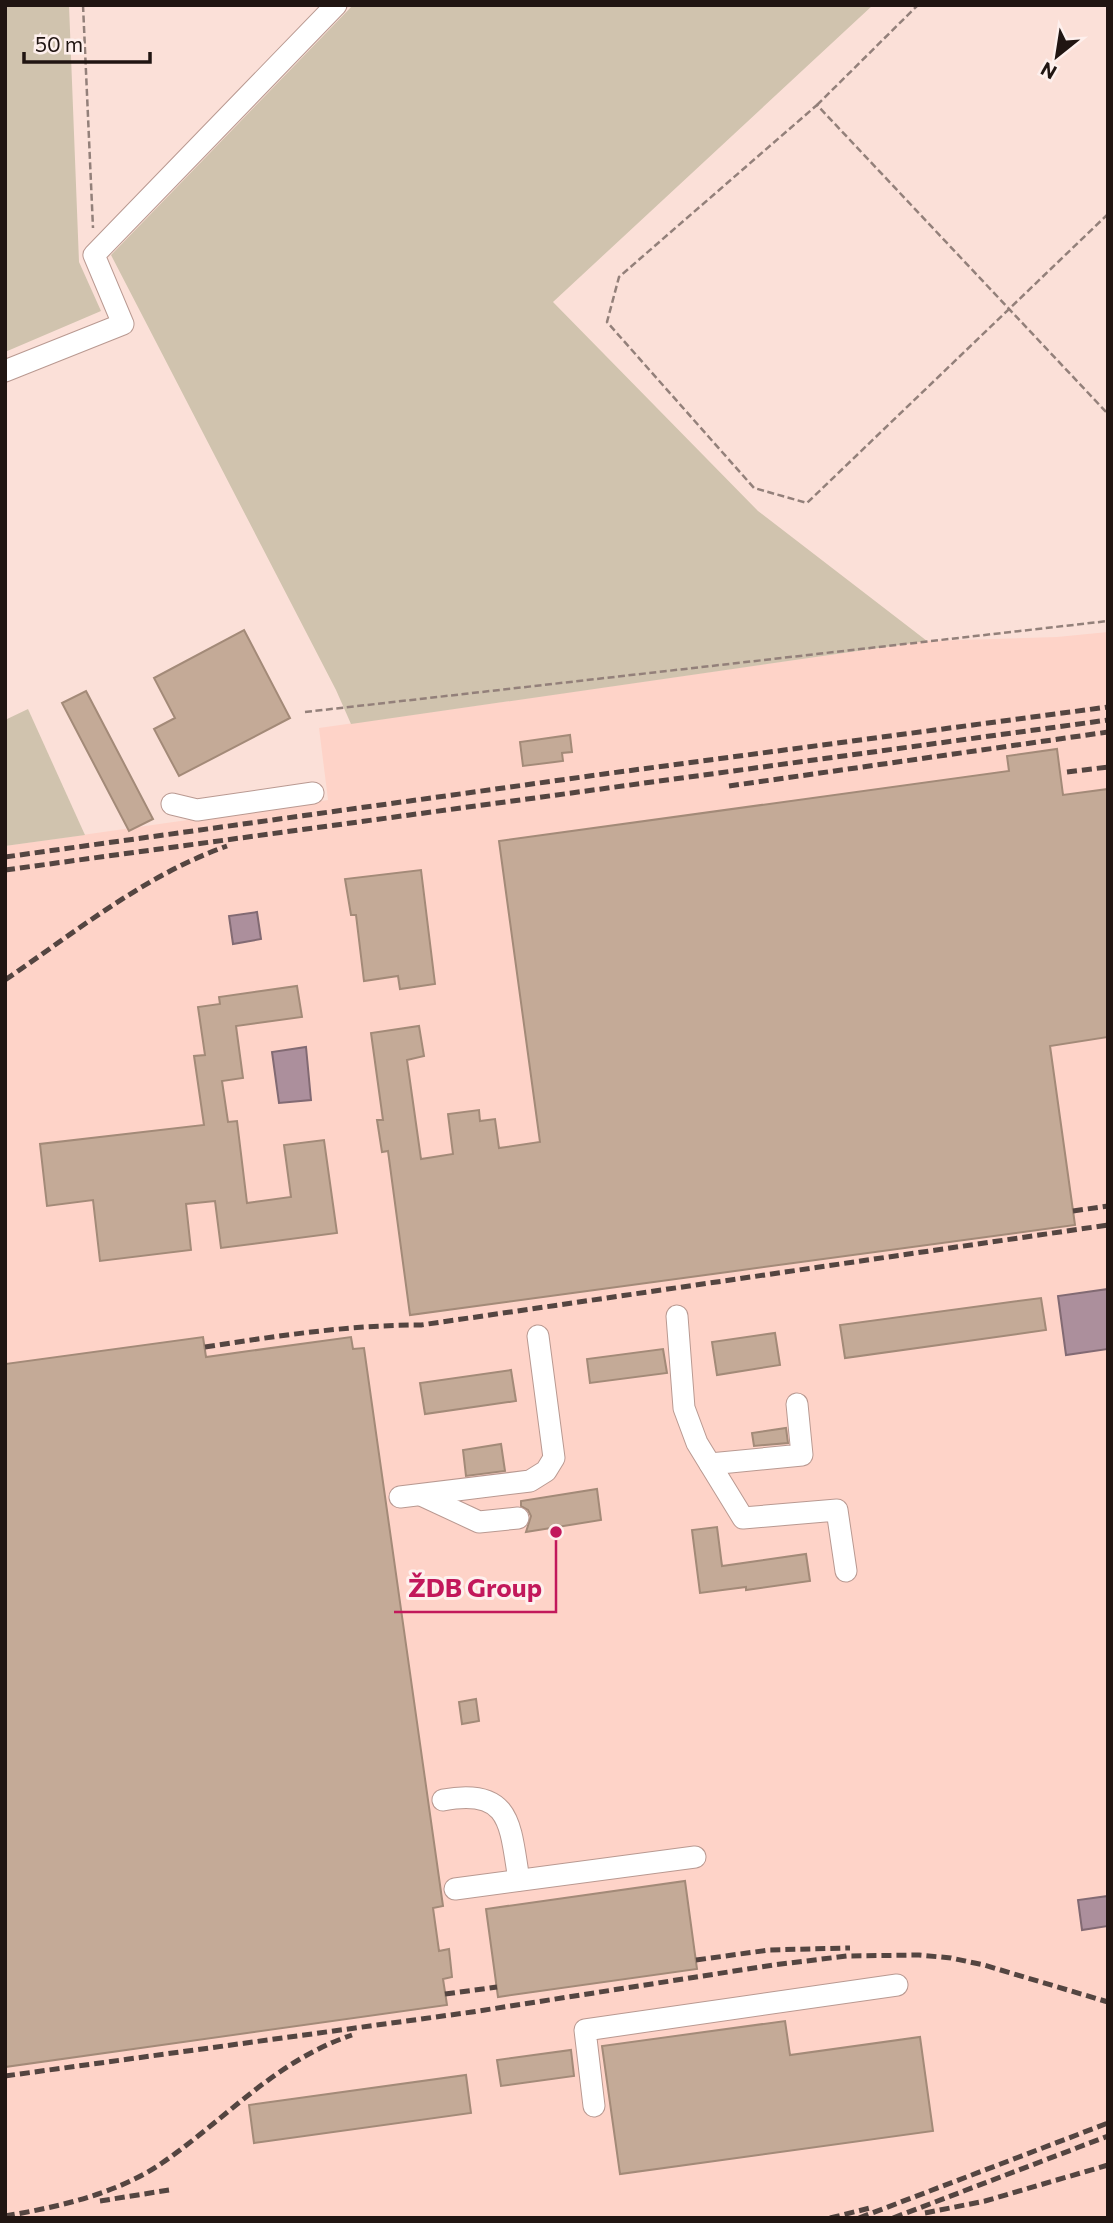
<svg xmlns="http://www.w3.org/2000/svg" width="1113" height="2223" font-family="Commissioner,sans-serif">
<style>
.built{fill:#fed3c8}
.green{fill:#d0c3ae}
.water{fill:#ac8f9c;stroke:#826a73;stroke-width:2}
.building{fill:#c4aa97;stroke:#a38a78;stroke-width:2}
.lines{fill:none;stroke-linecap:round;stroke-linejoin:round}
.minor-casing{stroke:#b99991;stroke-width:23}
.path{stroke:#93807a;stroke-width:2.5;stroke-dasharray:7 3.5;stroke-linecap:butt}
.minor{stroke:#fff;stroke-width:21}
.rail{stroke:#544541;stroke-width:5;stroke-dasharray:10 5;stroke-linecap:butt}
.leader{fill:none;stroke:#c2185b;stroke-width:2.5}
.callout-dot{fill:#c2185b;stroke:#fef0ed;stroke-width:2.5}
.callout-label{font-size:26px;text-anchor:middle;font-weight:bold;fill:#c2185b;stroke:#fef0ed;stroke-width:6;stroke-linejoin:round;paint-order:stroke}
</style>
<rect width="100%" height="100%" fill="#fbe0d8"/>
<path class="built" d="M1108 632V2218H5V846L328 800 319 728 927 641 1057 637Z"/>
<g class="green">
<path d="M5 5H69L79 262 101 311 5 352Z"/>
<path d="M353 5H873L553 302 758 511 927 641 351 724 336 690 111 255Z"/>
<path d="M28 709 85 835 5 846V720Z"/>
</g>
<g class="water">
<path d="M257 912 261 939 233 944 229 916Z"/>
<path d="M306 1047 311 1100 279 1103 272 1052Z"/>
<path d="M1108 1289V1349L1066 1355 1058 1296Z"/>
<path d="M1108 1896V1926L1082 1930 1078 1900Z"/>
</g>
<g class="building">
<path d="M244 630 290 718 179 776 154 729 175 718 154 678Z"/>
<path d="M86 691 153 819 129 831 62 703Z"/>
<path d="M570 735 572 752 562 753 563 761 523 766 520 742Z"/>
<path d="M1057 749 1063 795 1108 789V1037L1050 1046 1075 1225 410 1315 388 1151 382 1152 377 1120H383L371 1033 419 1026 424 1056 407 1060 421 1159 453 1154 448 1114 479 1110 480 1121 495 1119 499 1148 540 1142 499 841 1009 771 1007 756Z"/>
<path d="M421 870 435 984 400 989 398 976 364 981 356 915H351L345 879Z"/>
<path d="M297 986 302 1017 236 1026 243 1078 222 1081 228 1122 237 1121 247 1203 291 1197 284 1145 324 1140 337 1233 221 1248 215 1201 186 1204 191 1250 100 1261 93 1200 47 1206 40 1144 204 1125 194 1056 205 1055 198 1007 220 1004 219 997Z"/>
<path d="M1041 1298 1046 1330 845 1358 840 1325Z"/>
<path d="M775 1333 780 1365 717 1375 712 1342Z"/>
<path d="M203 1337 206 1357 351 1337 353 1349 364 1348 443 1906 433 1908 439 1951 449 1949 452 1977 443 1979 447 2005 5 2067V1364Z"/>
<path d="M663 1349 667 1373 590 1383 587 1359Z"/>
<path d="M511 1370 516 1401 425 1414 420 1383Z"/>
<path d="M786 1428 788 1443 754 1446 752 1433Z"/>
<path d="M501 1444 505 1471 466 1476 463 1450Z"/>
<path d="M597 1489 601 1520 526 1532 531 1516 528 1510 521 1506V1501Z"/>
<path d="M717 1527 722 1566 806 1554 810 1581 746 1590V1587L700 1593 692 1530Z"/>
<path d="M476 1699 479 1721 462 1724 459 1702Z"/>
<path d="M685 1881 697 1969 498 1997 486 1909Z"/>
<path d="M785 2021 790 2055 920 2037 933 2131 620 2174 602 2046Z"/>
<path d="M571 2050 574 2076 501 2086 497 2060Z"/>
<path d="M466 2075 471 2113 254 2143 249 2105Z"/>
</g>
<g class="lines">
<defs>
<g id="minor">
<path d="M5 371 123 324 94 255 336 5"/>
<path d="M172 804 197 810 313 793"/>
<path d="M677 1316 684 1408 697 1443 743 1518 837 1510 846 1571"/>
<path d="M710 1464 802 1455 797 1404"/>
<path d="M421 1495 479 1522 518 1518"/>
<path d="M400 1497 530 1481 546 1471 554 1458 538 1336"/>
<path d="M443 1800C512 1787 510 1826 519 1880"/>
<path d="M455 1889 695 1857"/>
<path d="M594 2106 585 2030 897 1985"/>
</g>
</defs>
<use href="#minor" class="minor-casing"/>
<g class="path">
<path d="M83 5 93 228"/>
<path d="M817 105 918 5"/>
<path d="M1108 214 807 503 754 488 607 322 619 277 817 105 1108 414"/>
<path d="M305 712 1108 621"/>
</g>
<use href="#minor" class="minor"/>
<g class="rail">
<path d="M1067 772 1108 767"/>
<path d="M729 786 1108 732"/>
<path d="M5 857 604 774 1108 707"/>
<path d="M5 870 1108 720"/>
<path d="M5 980C77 931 145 875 227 846"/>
<path d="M1073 1211 1108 1206"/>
<path d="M205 1347C277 1336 348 1325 421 1325L1108 1225"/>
<path d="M696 1960 769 1950 850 1948"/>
<path d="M445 1994 497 1987"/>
<path d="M5 2076 472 2012 773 1965 847 1956 919 1955 951 1958 984 1965 1108 2002"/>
<path d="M100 2201 169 2190"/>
<path d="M925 2213 985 2201 1108 2165"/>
<path d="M5 2216C58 2207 117 2194 162 2163 226 2119 275 2061 352 2035"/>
<path d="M830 2218 870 2208"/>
<path d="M859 2218 1108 2123"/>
<path d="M893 2218 1108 2136"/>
</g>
</g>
<path class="leader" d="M556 1532L556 1612H394"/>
<circle class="callout-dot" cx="556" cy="1532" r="7"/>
<g class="callout-label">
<text x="475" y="1597">ŽDB Group</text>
</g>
<rect width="1113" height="2223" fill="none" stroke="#201512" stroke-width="14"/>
<g transform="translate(1057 56) rotate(210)" stroke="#fef0ed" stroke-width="5" paint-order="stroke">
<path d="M0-5L12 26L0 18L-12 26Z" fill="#201512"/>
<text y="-10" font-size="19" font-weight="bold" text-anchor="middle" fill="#201512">N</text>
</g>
<path d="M24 52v10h126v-10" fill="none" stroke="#201512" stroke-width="3.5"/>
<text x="35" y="52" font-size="21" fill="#201512" stroke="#fef0ed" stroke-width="5" paint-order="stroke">50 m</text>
</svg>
